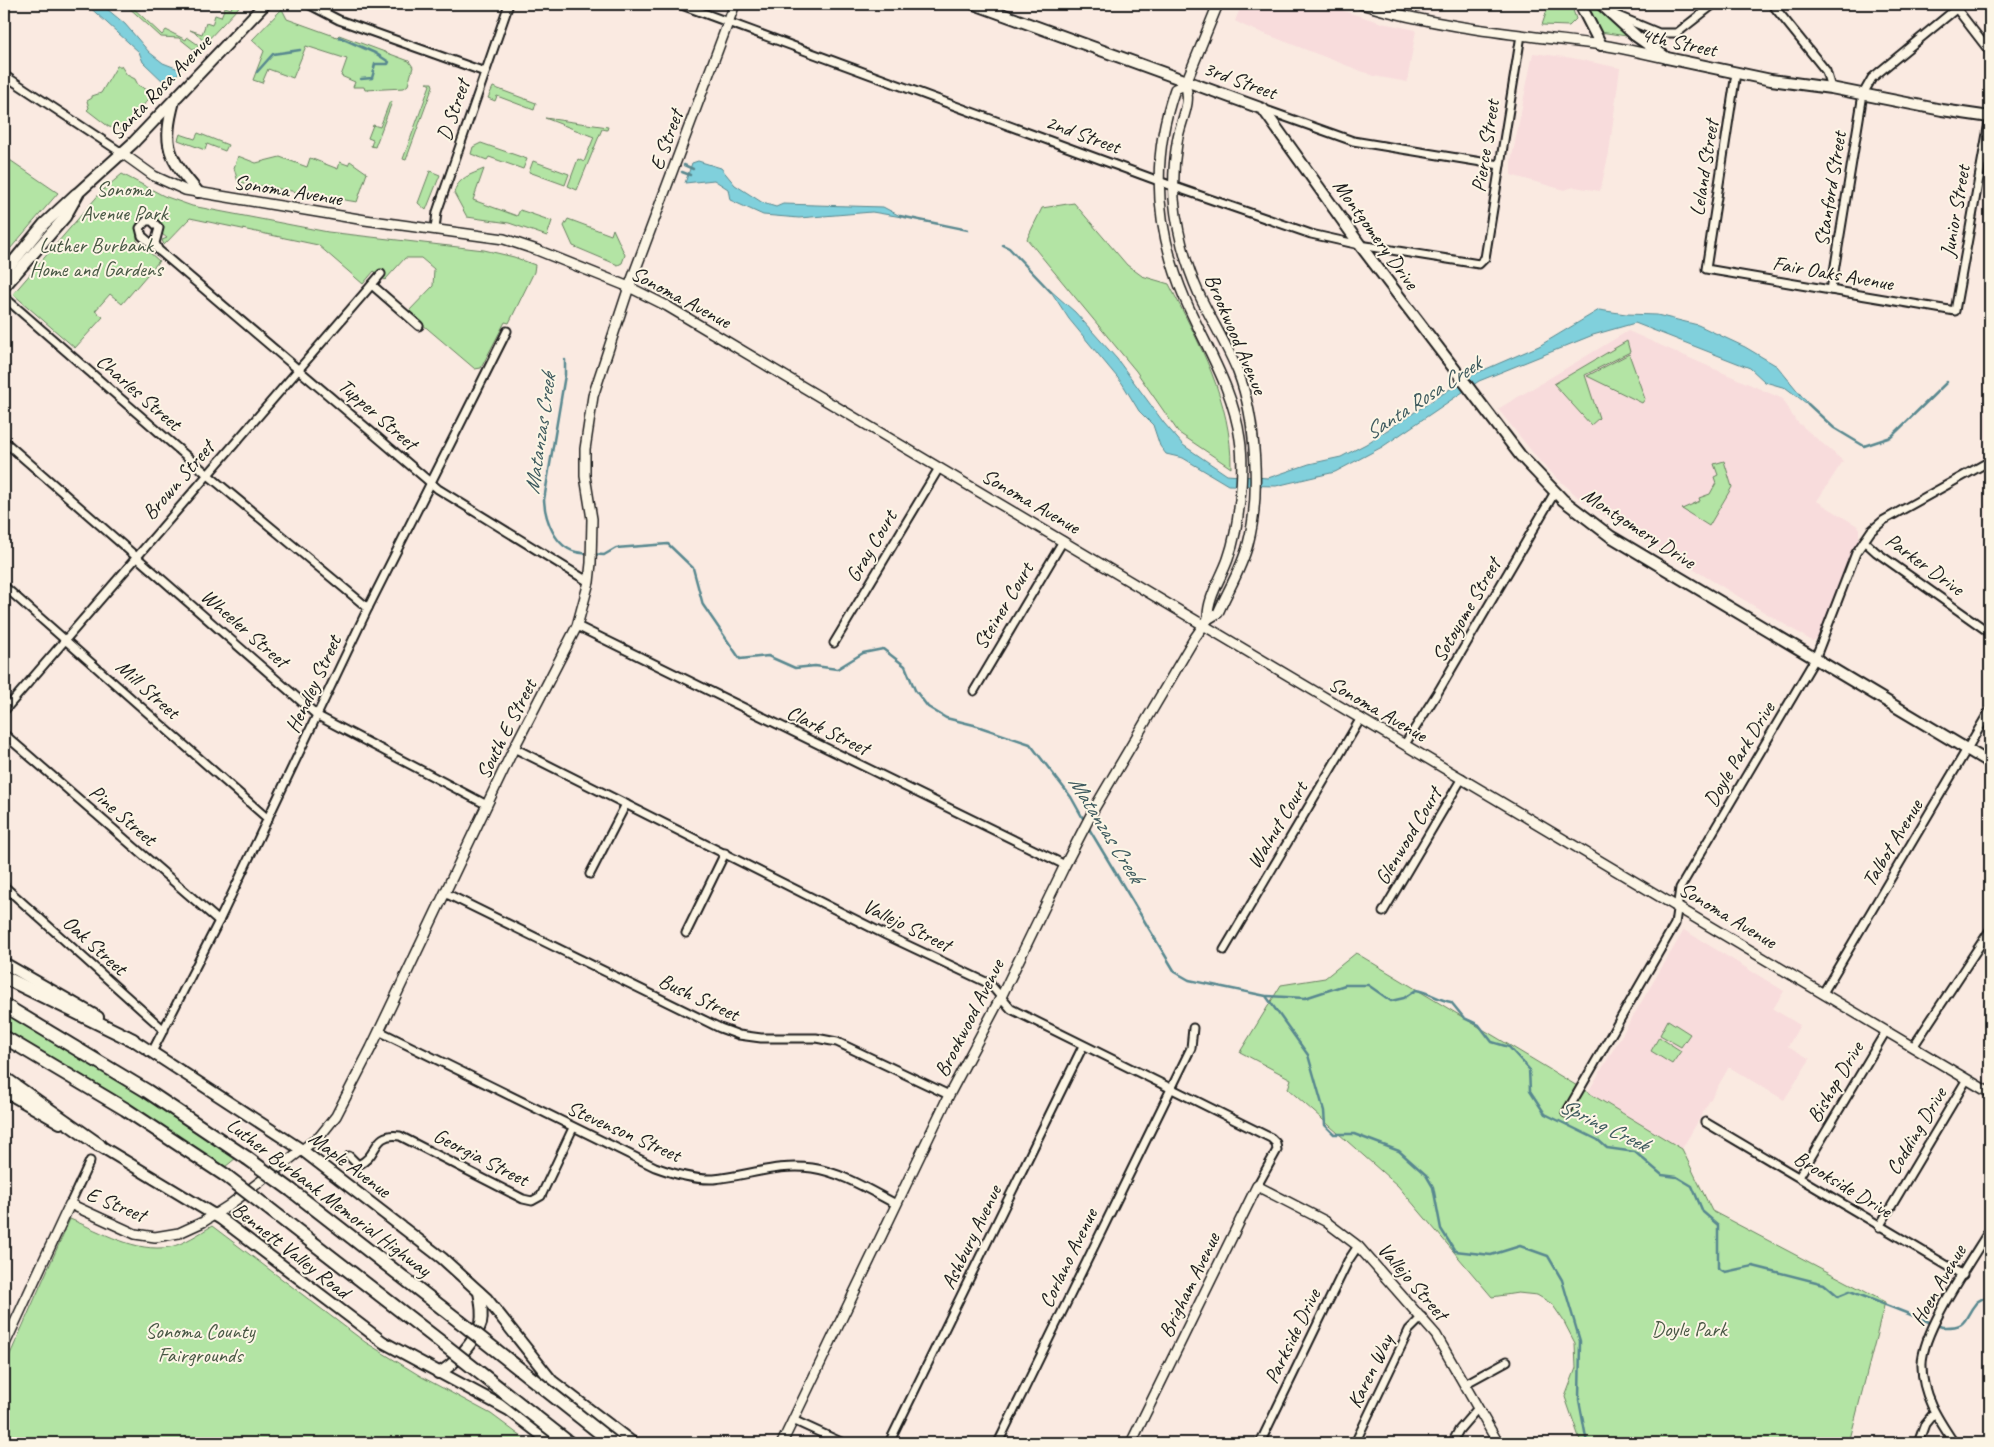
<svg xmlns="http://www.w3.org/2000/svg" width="1994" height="1447" font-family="Caveat,sans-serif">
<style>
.built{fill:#f8dcdc}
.green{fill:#b3e4a4;stroke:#688060}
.water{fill:#80d0dc;stroke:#58888f}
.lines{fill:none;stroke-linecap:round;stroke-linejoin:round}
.stream{stroke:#58888f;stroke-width:2.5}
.minor-casing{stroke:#1c1c1c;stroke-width:11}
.tertiary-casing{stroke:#1c1c1c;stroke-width:12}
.secondary-casing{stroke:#1c1c1c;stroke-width:14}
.motorway-casing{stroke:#1c1c1c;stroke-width:16}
.minor{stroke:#fcf5e5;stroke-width:7}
.tertiary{stroke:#fcf5e5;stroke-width:9}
.secondary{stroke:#fcf5e5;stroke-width:10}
.motorway{stroke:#fcf5e5;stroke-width:12}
.motorway-bridge-casing{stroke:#1c1c1c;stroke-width:16;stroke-linecap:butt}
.motorway-bridge{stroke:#fcf5e5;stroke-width:12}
.labels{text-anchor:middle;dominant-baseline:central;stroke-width:4;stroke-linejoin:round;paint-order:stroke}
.street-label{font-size:21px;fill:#1c1c1c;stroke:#fcf5e5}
.park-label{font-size:21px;fill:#495845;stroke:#fcf5e5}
.water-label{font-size:22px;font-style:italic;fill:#3f5b5f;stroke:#fcf5e5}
</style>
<rect width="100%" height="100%" fill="#faeae1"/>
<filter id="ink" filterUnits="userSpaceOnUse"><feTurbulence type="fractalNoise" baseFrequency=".02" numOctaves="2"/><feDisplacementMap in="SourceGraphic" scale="10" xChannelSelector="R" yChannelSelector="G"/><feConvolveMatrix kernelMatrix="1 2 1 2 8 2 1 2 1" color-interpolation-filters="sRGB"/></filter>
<g filter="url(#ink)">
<g class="built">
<path d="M1242 4H1322L1382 23 1416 30 1407 82 1374 76 1247 27 1235 21Z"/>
<path d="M1533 53 1572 58 1620 68 1609 153 1600 191 1574 187 1564 190 1511 175V162Z"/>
<path d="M1628 331 1783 399 1795 420 1843 461 1817 501 1859 527V543L1851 554 1818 638 1812 641 1602 514 1579 498 1542 464 1498 409Z"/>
<path d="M1684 930 1784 991 1773 1009 1800 1025 1788 1046 1810 1059 1784 1100 1729 1067 1682 1149 1587 1094Z"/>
</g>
<g class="green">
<path d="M125 4H129L162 35 166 30 186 40 187 37 200 46 194 50 179 38 161 37Z"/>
<path d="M233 4H240L238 8 205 43 196 33 190 30 202 34 206 23 212 25 215 15 221 17 225 7 231 9Z"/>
<path d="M1549 4H1571L1576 19 1569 26 1542 25Z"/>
<path d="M1586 4H1596L1611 20 1633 37 1600 32Z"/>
<path d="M282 9 287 19 337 37 339 35 409 61 413 67 408 85 404 88 365 90 364 87H353L355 82 341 76 347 59 306 46 293 78 268 69 262 83 253 80 264 51 252 40Z"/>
<path d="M117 66H121L127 75 135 79 138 85 151 92 156 91 122 129 109 127 87 110 89 108 87 101 92 98V96L101 93Z"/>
<path d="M427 83H432L433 86 406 160 403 159 430 85Z"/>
<path d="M493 87 536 103 534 110 497 96 495 101 488 98Z"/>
<path d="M390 101 392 102 375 147 371 146 373 140 368 138 373 125 380 127Z"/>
<path d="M545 118 608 127 607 130 602 129 577 190 568 186 578 159 584 162 594 137Z"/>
<path d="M198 133 228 145 225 151 207 144 205 150 178 140 180 134 195 139Z"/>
<path d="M481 143 527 159 523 169 489 157 487 160 471 154 473 147Z"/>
<path d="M4 156 58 193 4 256Z"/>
<path d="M238 156 256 163 280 157 307 167 310 158 338 169 340 162 348 165 350 161 367 173 357 202 238 182 234 168Z"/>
<path d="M533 161 569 174 565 185 529 172Z"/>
<path d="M484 169 473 200 517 216 520 210 552 221 547 236 509 223 467 217 454 193C457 178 472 174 484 169Z"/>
<path d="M430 171 440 175 426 210 418 203Z"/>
<path d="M122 174 164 196 192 206 328 232 484 250 514 257 535 265 534 272 509 323 505 322 481 368 475 369 408 312 433 286 434 269 421 258H405L385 280 374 271 363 284 318 245 190 218 164 245 162 240 167 238 162 234C164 224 159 217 149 216L137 223V241L159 261 122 304 110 294 95 311 103 317 75 348 13 294 102 191Z"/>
<path d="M1074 203 1127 265 1142 276 1169 284C1199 343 1232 401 1231 468L1179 433 1136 371 1027 239 1042 208Z"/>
<path d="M568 219 611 235 613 229 625 255 622 263 618 265 573 246 564 226Z"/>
<path d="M1627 341 1630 352 1585 375 1599 418 1591 425 1554 384Z"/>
<path d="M1629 354 1645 399 1642 403 1587 376Z"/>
<path d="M1724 461 1732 487 1709 526 1682 509 1700 501 1699 498 1710 494 1716 483 1714 477 1718 475 1714 464Z"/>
<path d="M1356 953 1682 1149 1712 1211 1885 1302 1849 1443H1581L1565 1397 1576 1368 1575 1343 1563 1320 1552 1304 1537 1295 1518 1293 1492 1297 1398 1186 1288 1089 1291 1079 1240 1052 1281 985 1325 978Z"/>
<path d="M4 1013 119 1081 236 1158 225 1167 130 1104 4 1029Z"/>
<path d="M1668 1020 1690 1034 1681 1047 1660 1035Z"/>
<path d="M1659 1037 1681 1051 1672 1064 1651 1051Z"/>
<path d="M70 1219C102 1232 135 1253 170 1247 184 1244 200 1233 212 1226L365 1342 422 1377 491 1414 530 1443H4V1368Z"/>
</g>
<g class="water">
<path d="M86 4H101L125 24 149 52 163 63 181 70 167 85 143 62 139 52Z"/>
<path d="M698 161 721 168 735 185 763 203 776 207 783 204 883 207 902 217 872 212 799 218 763 215 730 200 728 189 714 180 685 183 692 163Z"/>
<path d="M1050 290 1075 312 1117 359 1164 423 1183 445 1227 475 1268 478 1309 464 1341 457 1366 444 1470 376 1539 346 1599 310 1626 314 1657 315 1698 325 1745 347 1777 366 1810 406 1786 388 1765 382 1750 368 1635 323 1593 335 1479 381 1382 447 1335 472 1276 486 1228 485 1183 458 1166 454 1160 446 1153 425 1139 411 1122 383 1069 319Z"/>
</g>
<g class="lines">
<g class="stream">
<path d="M339 37 375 53 389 62 388 64H375L374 68"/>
<path d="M257 72 273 54 300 50"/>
<path d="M361 79 372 78 374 71"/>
<path d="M684 165 693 169"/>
<path d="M682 172 690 175"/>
<path d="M900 216 968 230"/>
<path d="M1003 245 1009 248 1051 292"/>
<path d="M565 360V375L544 500C545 519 555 547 576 552 585 554 595 554 604 555L616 548 668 544 693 568 703 605 740 659 768 656 795 668 815 666 837 669 863 653 883 649 905 666 915 690 928 707 946 718 974 725 1030 744 1071 797 1085 822"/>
<path d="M1808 404 1834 428 1864 446 1891 437 1947 382"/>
<path d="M1088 827 1175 972 1189 980 1266 996 1308 1055 1324 1111 1325 1125 1334 1134H1354L1399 1151 1426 1175 1433 1187 1441 1229 1455 1251 1491 1255 1520 1246 1548 1256 1562 1280 1580 1341 1579 1400 1587 1443"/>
<path d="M1267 996 1305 998 1345 985H1368L1391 1001 1404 998 1416 990C1429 992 1438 1000 1451 1002L1464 1018 1479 1025 1492 1042 1509 1047 1529 1069 1530 1091 1545 1114 1598 1140 1607 1148 1635 1152 1662 1175 1677 1177 1692 1186 1703 1212 1718 1225V1268L1725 1272 1753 1266 1824 1284 1838 1296 1850 1291 1942 1327C1969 1328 1962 1320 1976 1303 1979 1300 1986 1297 1990 1295"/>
<path d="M1990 1341 1988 1343 1990 1346"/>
</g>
<defs>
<g id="minor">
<path d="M308 4 339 20 485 72"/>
<path d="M679 4 1175 187 1311 234 1360 245 1479 264 1485 258 1521 35"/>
<path d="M1772 4 1826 71 1831 88"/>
<path d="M1953 4 1990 52"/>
<path d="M1618 16 1659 33H1677L1714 4"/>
<path d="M1736 73 1706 269 1955 311 1990 117"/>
<path d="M4 75 122 153"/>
<path d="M1263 109 1353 141 1500 165"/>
<path d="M435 229 437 212 509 4"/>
<path d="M159 251 155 243 159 228 152 221H146L140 228 142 236 438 489 589 582"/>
<path d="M372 285 419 326"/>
<path d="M1831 290 1863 94 1872 78 1962 4"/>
<path d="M4 297 207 474 368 608"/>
<path d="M4 441 318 716 487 805"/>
<path d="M1864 541 1876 552 1990 633"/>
<path d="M4 586 268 819"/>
<path d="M577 626 1065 865"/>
<path d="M834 643 939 468"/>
<path d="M974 691 1063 541"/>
<path d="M4 711 381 274"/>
<path d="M4 734 219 921"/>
<path d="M1405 744 1438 692 1555 492"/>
<path d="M514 748 888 936 990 984 1011 1009 1271 1138 1276 1143 1277 1150 1257 1186"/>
<path d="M590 874 626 804"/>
<path d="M4 886 164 1030"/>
<path d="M445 893 720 1028 739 1035 761 1038H816L837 1042 949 1095"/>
<path d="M1383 912 1462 778"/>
<path d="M686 933 725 853"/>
<path d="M1224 950 1361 718"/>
<path d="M1823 993 1990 710"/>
<path d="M379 1031 655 1167C674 1174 694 1180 714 1179 747 1176 779 1163 812 1168 841 1172 871 1191 896 1204"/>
<path d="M1913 1047 1990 930"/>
<path d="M152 1052 219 921 368 608 507 331"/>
<path d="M1566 1113 1675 924 1680 888 1815 659 1856 553 1871 531 1884 520 1990 461"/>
<path d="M1705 1122 1963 1275"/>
<path d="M349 1156 358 1165C380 1156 371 1132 400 1136L523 1199 532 1201 541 1196 573 1128"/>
<path d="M1799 1177 1886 1031"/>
<path d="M70 1204 90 1161"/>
<path d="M1879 1227 1967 1079"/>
<path d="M1465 1384 1507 1361"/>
<path d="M793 1420 843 1443"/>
<path d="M889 1443 1083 1046"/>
<path d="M998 1443 1191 1048 1193 1028"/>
<path d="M1260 1443 1348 1261 1358 1246"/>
<path d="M1355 1443 1409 1330 1422 1317"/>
<path d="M1452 1443 1459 1430 1478 1408"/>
<path d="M1918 1443 1925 1424 1934 1413"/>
<path d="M1954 1443C1938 1419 1921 1394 1922 1363 1923 1329 1971 1261 1990 1229"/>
</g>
<g id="tertiary">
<path d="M1361 4C1439 28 1522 35 1602 45 1623 48 1645 54 1666 58"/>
<path d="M122 153 154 176 185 190 365 220 504 239 537 250 629 287 667 306 1990 1093"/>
<path d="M1208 619C1207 598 1221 579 1228 559 1239 528 1245 472 1240 439 1233 387 1205 346 1185 299 1156 231 1150 160 1175 89L1185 85 1218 4"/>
<path d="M4 1346 70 1204 135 1234 155 1237 179 1233 203 1222 228 1206 320 1136 336 1116 371 1048 514 748 577 626 589 582 591 563 592 519 585 476V449L593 396 629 287 735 4"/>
<path d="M782 1443 949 1095 1001 997 1065 865 1094 809 1194 639 1208 619 1218 613C1228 590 1242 568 1248 544 1261 495 1256 419 1238 372 1227 345 1211 320 1199 294 1186 265 1177 231 1174 199 1173 181 1174 161 1177 143 1179 123 1193 103 1185 85"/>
<path d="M1131 1443 1257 1186 1325 1221 1358 1246 1436 1335 1498 1443"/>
</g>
<g id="secondary">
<path d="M974 4 1263 109 1360 245 1520 455 1563 500 1610 536 1990 763"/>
<path d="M1580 4 1601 45"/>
<path d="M1601 4 1636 36 1667 58 1771 80 1831 88 1942 110 1990 117"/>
<path d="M174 101C162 146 168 157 198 192"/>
<path d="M4 273 44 224 76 194"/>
<path d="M4 287 65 217 79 192 133 143 265 4"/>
<path d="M4 963 98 1017"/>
<path d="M127 1036 302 1150 442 1258 487 1299 552 1381 633 1443"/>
<path d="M4 1091 60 1123"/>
<path d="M92 1141 221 1219 383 1342 509 1410 552 1443"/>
<path d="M438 1373C453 1367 476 1340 481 1323 483 1313 481 1302 479 1292"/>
</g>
<g id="motorway">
<path d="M4 977 133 1040"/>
<path d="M4 1005 147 1091 247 1158"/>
<path d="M4 1037 125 1109 225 1175"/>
<path d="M4 1078 99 1145"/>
<path d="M291 1190 459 1321"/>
<path d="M268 1208 442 1343"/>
</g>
</defs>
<use href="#minor" class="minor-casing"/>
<use href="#tertiary" class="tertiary-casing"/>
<use href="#secondary" class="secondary-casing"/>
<use href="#motorway" class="motorway-casing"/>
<use href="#minor" class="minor"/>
<use href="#tertiary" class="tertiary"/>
<use href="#secondary" class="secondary"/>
<use href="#motorway" class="motorway"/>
<defs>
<g id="motorway-bridge">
<path d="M247 1158 291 1190"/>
<path d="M225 1175 268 1208"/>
<path d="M459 1321 613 1443"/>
<path d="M442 1343 569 1443"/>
</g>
</defs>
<use href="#motorway-bridge" class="motorway-bridge-casing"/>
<use href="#motorway-bridge" class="motorway-bridge"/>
</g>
</g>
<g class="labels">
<g class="street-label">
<text transform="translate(1679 42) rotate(12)">4th Street</text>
<text transform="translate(1240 80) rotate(20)">3rd Street</text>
<text transform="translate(160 87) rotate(-46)">Santa Rosa Avenue</text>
<text transform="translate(453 110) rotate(-71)">D Street</text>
<text transform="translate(1083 134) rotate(20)">2nd Street</text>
<text transform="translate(666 140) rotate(-70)">E Street</text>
<text transform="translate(1485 146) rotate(-81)">Pierce Street</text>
<text transform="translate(1704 168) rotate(-81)">Leland Street</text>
<text transform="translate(1830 189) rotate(-81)">Stanford Street</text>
<text transform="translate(288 190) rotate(9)">Sonoma Avenue</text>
<text transform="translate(1955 211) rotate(-80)">Junior Street</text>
<text transform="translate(1376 234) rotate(54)">Montgomery Drive</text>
<text transform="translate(1833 273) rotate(10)">Fair Oaks Avenue</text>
<text transform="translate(681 297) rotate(28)">Sonoma Avenue</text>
<text transform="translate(1236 334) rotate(67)">Brookwood Avenue</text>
<text transform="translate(139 392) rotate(41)">Charles Street</text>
<text transform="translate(378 414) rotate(41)">Tupper Street</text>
<text transform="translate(178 480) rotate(-49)">Brown Street</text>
<text transform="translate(1031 501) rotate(30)">Sonoma Avenue</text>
<text transform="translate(1639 528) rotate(33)">Montgomery Drive</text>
<text transform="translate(871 546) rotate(-59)">Gray Court</text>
<text transform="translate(1925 564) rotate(36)">Parker Drive</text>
<text transform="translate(1003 606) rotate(-59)">Steiner Court</text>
<text transform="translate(1466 610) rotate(-60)">Sotoyome Street</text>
<text transform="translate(245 628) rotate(41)">Wheeler Street</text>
<text transform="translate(313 684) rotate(-65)">Hendley Street</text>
<text transform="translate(148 689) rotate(42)">Mill Street</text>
<text transform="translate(1378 709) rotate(30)">Sonoma Avenue</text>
<text transform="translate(506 729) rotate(-63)">South E Street</text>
<text transform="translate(828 730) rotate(26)">Clark Street</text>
<text transform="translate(1739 754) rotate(-59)">Doyle Park Drive</text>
<text transform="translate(123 815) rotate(41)">Pine Street</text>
<text transform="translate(1277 825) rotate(-59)">Walnut Court</text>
<text transform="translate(1408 836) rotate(-59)">Glenwood Court</text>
<text transform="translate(1892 843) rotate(-59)">Talbot Avenue</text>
<text transform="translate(1728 915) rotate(31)">Sonoma Avenue</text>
<text transform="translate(907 925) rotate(26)">Vallejo Street</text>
<text transform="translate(95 945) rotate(42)">Oak Street</text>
<text transform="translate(699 997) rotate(25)">Bush Street</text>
<text transform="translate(969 1018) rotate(-63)">Brookwood Avenue</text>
<text transform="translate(1835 1082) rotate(-59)">Bishop Drive</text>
<text transform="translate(624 1131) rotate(24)">Stevenson Street</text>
<text transform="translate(1916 1131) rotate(-59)">Codding Drive</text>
<text transform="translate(481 1157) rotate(27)">Georgia Street</text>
<text transform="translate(350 1164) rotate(37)">Maple Avenue</text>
<text transform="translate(1843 1184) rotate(31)">Brookside Drive</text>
<text transform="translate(329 1197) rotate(37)">Luther Burbank Memorial Highway</text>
<text transform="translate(116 1204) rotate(22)">E Street</text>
<text transform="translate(971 1237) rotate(-64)">Ashbury Avenue</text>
<text transform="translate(291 1250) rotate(38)">Bennett Valley Road</text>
<text transform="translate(1068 1258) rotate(-64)">Corlano Avenue</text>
<text transform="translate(1413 1281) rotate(49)">Vallejo Street</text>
<text transform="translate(1189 1285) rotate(-64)">Brigham Avenue</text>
<text transform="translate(1938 1285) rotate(-60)">Hoen Avenue</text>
<text transform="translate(1292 1336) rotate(-64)">Parkside Drive</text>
<text transform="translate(1370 1371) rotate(-64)">Karen Way</text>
</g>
<g class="park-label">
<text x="124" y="189">Sonoma<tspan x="124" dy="24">Avenue Park</tspan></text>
<text x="96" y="245">Luther Burbank<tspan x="96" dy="24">Home and Gardens</tspan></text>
<text x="1689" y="1329">Doyle Park</text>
<text x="200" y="1331">Sonoma County<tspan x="200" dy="24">Fairgrounds</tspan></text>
</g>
<g class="water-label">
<text transform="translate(1423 398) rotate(-33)">Santa Rosa Creek</text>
<text transform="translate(540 434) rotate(-82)">Matanzas Creek</text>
<text transform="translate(1106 829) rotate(58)">Matanzas Creek</text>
<text transform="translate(1604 1125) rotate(26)">Spring Creek</text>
</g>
</g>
<rect width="1994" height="1447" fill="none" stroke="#fcf5e5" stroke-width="20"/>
<rect x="10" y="10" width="1974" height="1427" fill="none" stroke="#1c1c1c" stroke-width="2" filter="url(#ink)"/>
</svg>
